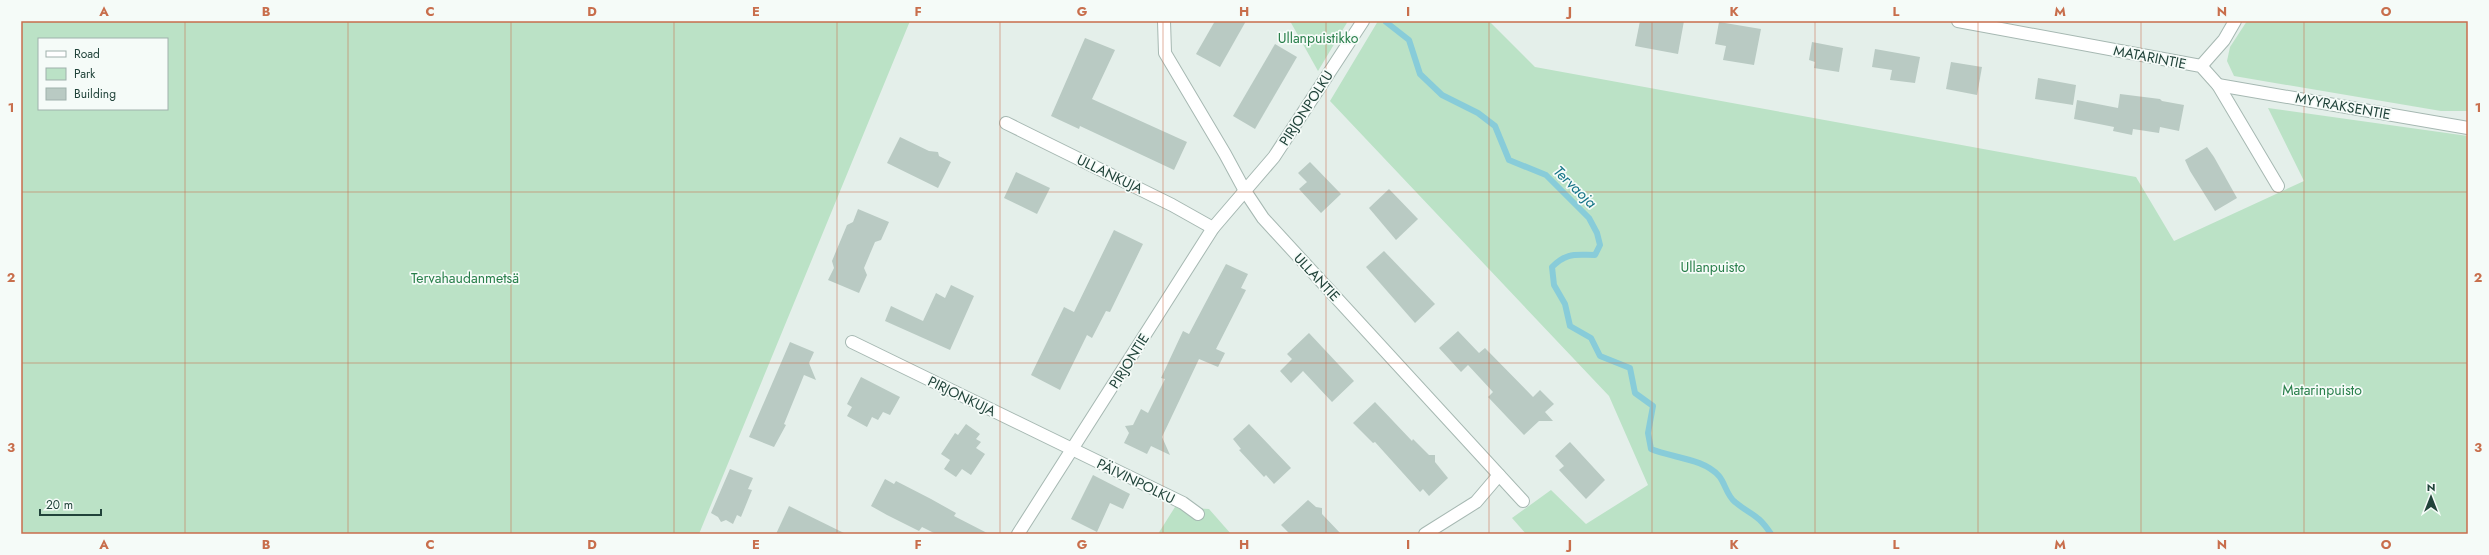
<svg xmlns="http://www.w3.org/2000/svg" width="2489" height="555" font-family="Jost,sans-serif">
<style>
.green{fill:#bbe2c6;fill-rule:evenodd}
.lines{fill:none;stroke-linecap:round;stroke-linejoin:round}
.stream{stroke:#88ccd9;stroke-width:6}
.building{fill:#b9cac3}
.street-casing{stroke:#a6b8b2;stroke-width:14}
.street{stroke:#fff;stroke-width:12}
.grid{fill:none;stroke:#c86e4c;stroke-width:1;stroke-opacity:0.55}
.labels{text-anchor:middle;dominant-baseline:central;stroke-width:3.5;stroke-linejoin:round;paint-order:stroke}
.park-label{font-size:14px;fill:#277e49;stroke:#f5fbf8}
.street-label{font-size:14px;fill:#21433a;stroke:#f5fbf8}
.water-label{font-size:15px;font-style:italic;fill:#147386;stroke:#f5fbf8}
.neatline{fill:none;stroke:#c86e4c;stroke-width:1.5}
.grid-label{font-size:13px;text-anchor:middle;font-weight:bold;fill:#c86e4c}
</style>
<rect width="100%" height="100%" fill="#e4efea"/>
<g class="green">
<path d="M21 21H910L699 534H21ZM39 39H167V109H39Z"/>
<path d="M1290 21H1348L1318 71Z"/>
<path d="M1378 21H1489L1535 67 2136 177 2174 241 2304 181 2268 108 2468 136V534H1526L1512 518 1551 490 1586 524 1648 485 1609 396 1330 101Z"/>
<path d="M2247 21H2468V111H2441L2234 76 2227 61 2230 47Z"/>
<path d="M1175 507 1209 509 1231 534H1158Z"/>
</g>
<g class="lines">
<path class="stream" d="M1386 22 1409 40 1420 74 1442 95 1478 113 1495 126 1509 160 1546 175 1589 218 1597 233 1600 245 1595 255C1575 255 1567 252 1552 267L1554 285 1565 304 1570 326 1591 338 1600 356 1630 368 1635 393 1653 406 1648 433 1651 449C1672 458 1703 458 1719 476 1725 483 1727 496 1735 502 1752 516 1757 513 1771 534"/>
</g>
<g class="building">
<path d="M1215 21H1246L1220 67 1196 54Z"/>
<path d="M1640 21H1684L1678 54 1635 46Z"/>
<path d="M1719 22 1761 29 1754 65 1723 60 1726 46 1715 44Z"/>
<path d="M1085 38 1115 50 1092 99 1187 142 1174 170 1080 126 1079 129 1051 116Z"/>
<path d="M1812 42 1843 48 1839 72 1814 68 1815 62 1809 60Z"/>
<path d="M1275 44 1297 57 1255 129 1233 116Z"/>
<path d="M1875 49 1920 57 1915 83 1890 80 1892 70 1872 67Z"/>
<path d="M1951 62 1982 67 1977 95 1946 89Z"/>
<path d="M2038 78 2076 85 2073 105 2035 99Z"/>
<path d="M2120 94 2160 99 2162 101 2184 105 2179 131 2160 127 2159 133 2133 129 2132 135 2113 131 2114 127 2074 119 2077 100 2118 108Z"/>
<path d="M900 137 929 151 938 152 939 156 951 162 938 188 887 163Z"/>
<path d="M2207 147 2214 157 2237 198 2215 211 2190 171 2185 160Z"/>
<path d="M1310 162 1341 194 1321 213 1299 189 1307 182 1298 173Z"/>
<path d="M1016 172 1050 188 1037 214 1004 198Z"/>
<path d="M1389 189 1418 219 1396 240 1369 208Z"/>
<path d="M858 209 889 222 881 240 875 242 864 268 867 275 859 293 828 280 834 268 832 261 847 225 853 222Z"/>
<path d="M1114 230 1143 244 1110 312 1106 311 1092 338 1087 335 1060 390 1031 375 1064 307 1074 312Z"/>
<path d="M1384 251 1435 304 1415 323 1366 267Z"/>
<path d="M1226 264 1248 274 1241 288 1246 290 1216 349 1225 353 1218 367 1199 359 1162 437 1170 455 1151 446 1147 454 1124 443 1129 433 1125 426 1133 425 1141 409 1148 413 1165 379 1161 378 1183 331 1189 334Z"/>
<path d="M951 285 974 296 950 350 885 321 891 306 923 321 936 293 945 298Z"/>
<path d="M1458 331 1479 353 1485 348 1533 397 1540 390 1554 404 1545 412 1553 421H1539L1524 435 1488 397 1493 392 1468 365 1461 372 1439 348Z"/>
<path d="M1309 333 1354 381 1332 402 1303 371 1291 383 1280 371 1292 359 1287 354Z"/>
<path d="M790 342 814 352 809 363 816 380 804 375 784 424 786 425 774 447 749 437Z"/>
<path d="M861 377 900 397 890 415 883 412 878 420 872 417 867 427 847 416 852 407 847 404Z"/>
<path d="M1375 402 1412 441 1413 439 1429 455H1435V462L1448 478 1429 496 1423 489 1420 492 1375 442 1373 443 1353 423Z"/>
<path d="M966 424 980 434 976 439 981 442 976 448 985 454 971 475 962 469 956 477 944 469 950 460 941 454 955 433 958 435Z"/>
<path d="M1249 424 1291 468 1274 484 1266 475 1264 477 1239 450 1241 449 1233 439Z"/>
<path d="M1570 442 1605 480 1586 499 1559 470 1564 466 1555 456Z"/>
<path d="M730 469 753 478 748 489 752 490 741 517 737 515 733 524 726 520 721 522 718 517 711 513Z"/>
<path d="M1093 475 1130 494 1123 509 1110 503 1097 532 1071 519Z"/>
<path d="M885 479 894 484 896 481 931 499 956 513 954 516 989 534H936L922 527 919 531 887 515 871 506Z"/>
<path d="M1308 500 1316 507 1322 508V514L1341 534H1290L1281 525Z"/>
<path d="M789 506 846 534H776Z"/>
</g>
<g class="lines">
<defs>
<g id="street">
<path d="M1164 21 1165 53 1225 154 1245 191 1263 218 1523 501"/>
<path d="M1958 21 2201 66 2218 85 2278 186"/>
<path d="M2201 66 2224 40 2235 21"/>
<path d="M2218 85 2468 128"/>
<path d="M1006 123 1172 205 1213 228"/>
<path d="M852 342 1183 503 1198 514"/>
<path d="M1018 534 1213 228 1274 157 1363 21"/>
<path d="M1425 534 1476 502 1499 475"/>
</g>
</defs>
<use href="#street" class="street-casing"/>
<use href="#street" class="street"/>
</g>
<path class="grid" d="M185 21V534M348 21V534M511 21V534M674 21V534M837 21V534M1000 21V534M1163 21V534M1326 21V534M1489 21V534M1652 21V534M1815 21V534M1978 21V534M2141 21V534M2304 21V534M21 192H2468M21 363H2468"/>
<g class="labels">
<g class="park-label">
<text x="1318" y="38">Ullanpuistikko</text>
<text x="1713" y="267">Ullanpuisto</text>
<text x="465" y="278">Tervahaudanmetsä</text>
<text x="2322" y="390">Matarinpuisto</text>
</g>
<g class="street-label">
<text transform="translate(2150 57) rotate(11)">MATARINTIE</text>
<text transform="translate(2343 106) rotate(10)">MYYRAKSENTIE</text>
<text transform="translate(1306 108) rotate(-57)">PIRJONPOLKU</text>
<text transform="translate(1110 174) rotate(26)">ULLANKUJA</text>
<text transform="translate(1317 277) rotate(47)">ULLANTIE</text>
<text transform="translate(1129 361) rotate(-58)">PIRJONTIE</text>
<text transform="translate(962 396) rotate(26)">PIRJONKUJA</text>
<text transform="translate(1136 481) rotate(26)">PÄIVINPOLKU</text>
</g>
<g class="water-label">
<text transform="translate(1575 187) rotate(44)">Tervaoja</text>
</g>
</g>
<rect width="2489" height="555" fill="none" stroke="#f5fbf8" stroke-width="44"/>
<rect x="38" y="38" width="130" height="72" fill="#f5fbf8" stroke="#a0b1ac"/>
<rect x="46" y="51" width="20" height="6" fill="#ffffff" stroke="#a0b1ac"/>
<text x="74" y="58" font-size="12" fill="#21433a">Road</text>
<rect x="46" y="68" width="20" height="12" fill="#bbe2c6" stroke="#a0b1ac"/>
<text x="74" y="78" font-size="12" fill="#21433a">Park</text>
<rect x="46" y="88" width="20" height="12" fill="#b9cac3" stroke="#a0b1ac"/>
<text x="74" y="98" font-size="12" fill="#21433a">Building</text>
<g transform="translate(2431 497)" stroke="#f5fbf8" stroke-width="3" paint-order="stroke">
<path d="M0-3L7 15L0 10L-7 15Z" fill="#21433a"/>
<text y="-6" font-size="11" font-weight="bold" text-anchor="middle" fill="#21433a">N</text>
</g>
<path d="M40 509v6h61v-6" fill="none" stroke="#21433a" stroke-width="2"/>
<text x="46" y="509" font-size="12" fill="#21433a" stroke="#f5fbf8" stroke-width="3" paint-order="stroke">20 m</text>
<rect x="22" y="22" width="2445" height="511" class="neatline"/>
<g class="grid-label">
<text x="104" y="16">A</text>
<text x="266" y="16">B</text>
<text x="430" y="16">C</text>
<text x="592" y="16">D</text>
<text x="756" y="16">E</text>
<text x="918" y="16">F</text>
<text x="1082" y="16">G</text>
<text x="1244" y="16">H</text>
<text x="1408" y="16">I</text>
<text x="1570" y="16">J</text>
<text x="1734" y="16">K</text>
<text x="1896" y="16">L</text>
<text x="2060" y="16">M</text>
<text x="2222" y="16">N</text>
<text x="2386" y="16">O</text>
<text x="11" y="112">1</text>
<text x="2478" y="112">1</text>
<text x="11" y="282">2</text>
<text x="2478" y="282">2</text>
<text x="11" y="452">3</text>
<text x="2478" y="452">3</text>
<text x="104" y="549">A</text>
<text x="266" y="549">B</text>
<text x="430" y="549">C</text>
<text x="592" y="549">D</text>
<text x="756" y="549">E</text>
<text x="918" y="549">F</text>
<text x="1082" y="549">G</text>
<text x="1244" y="549">H</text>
<text x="1408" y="549">I</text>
<text x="1570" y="549">J</text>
<text x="1734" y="549">K</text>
<text x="1896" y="549">L</text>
<text x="2060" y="549">M</text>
<text x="2222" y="549">N</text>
<text x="2386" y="549">O</text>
</g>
</svg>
